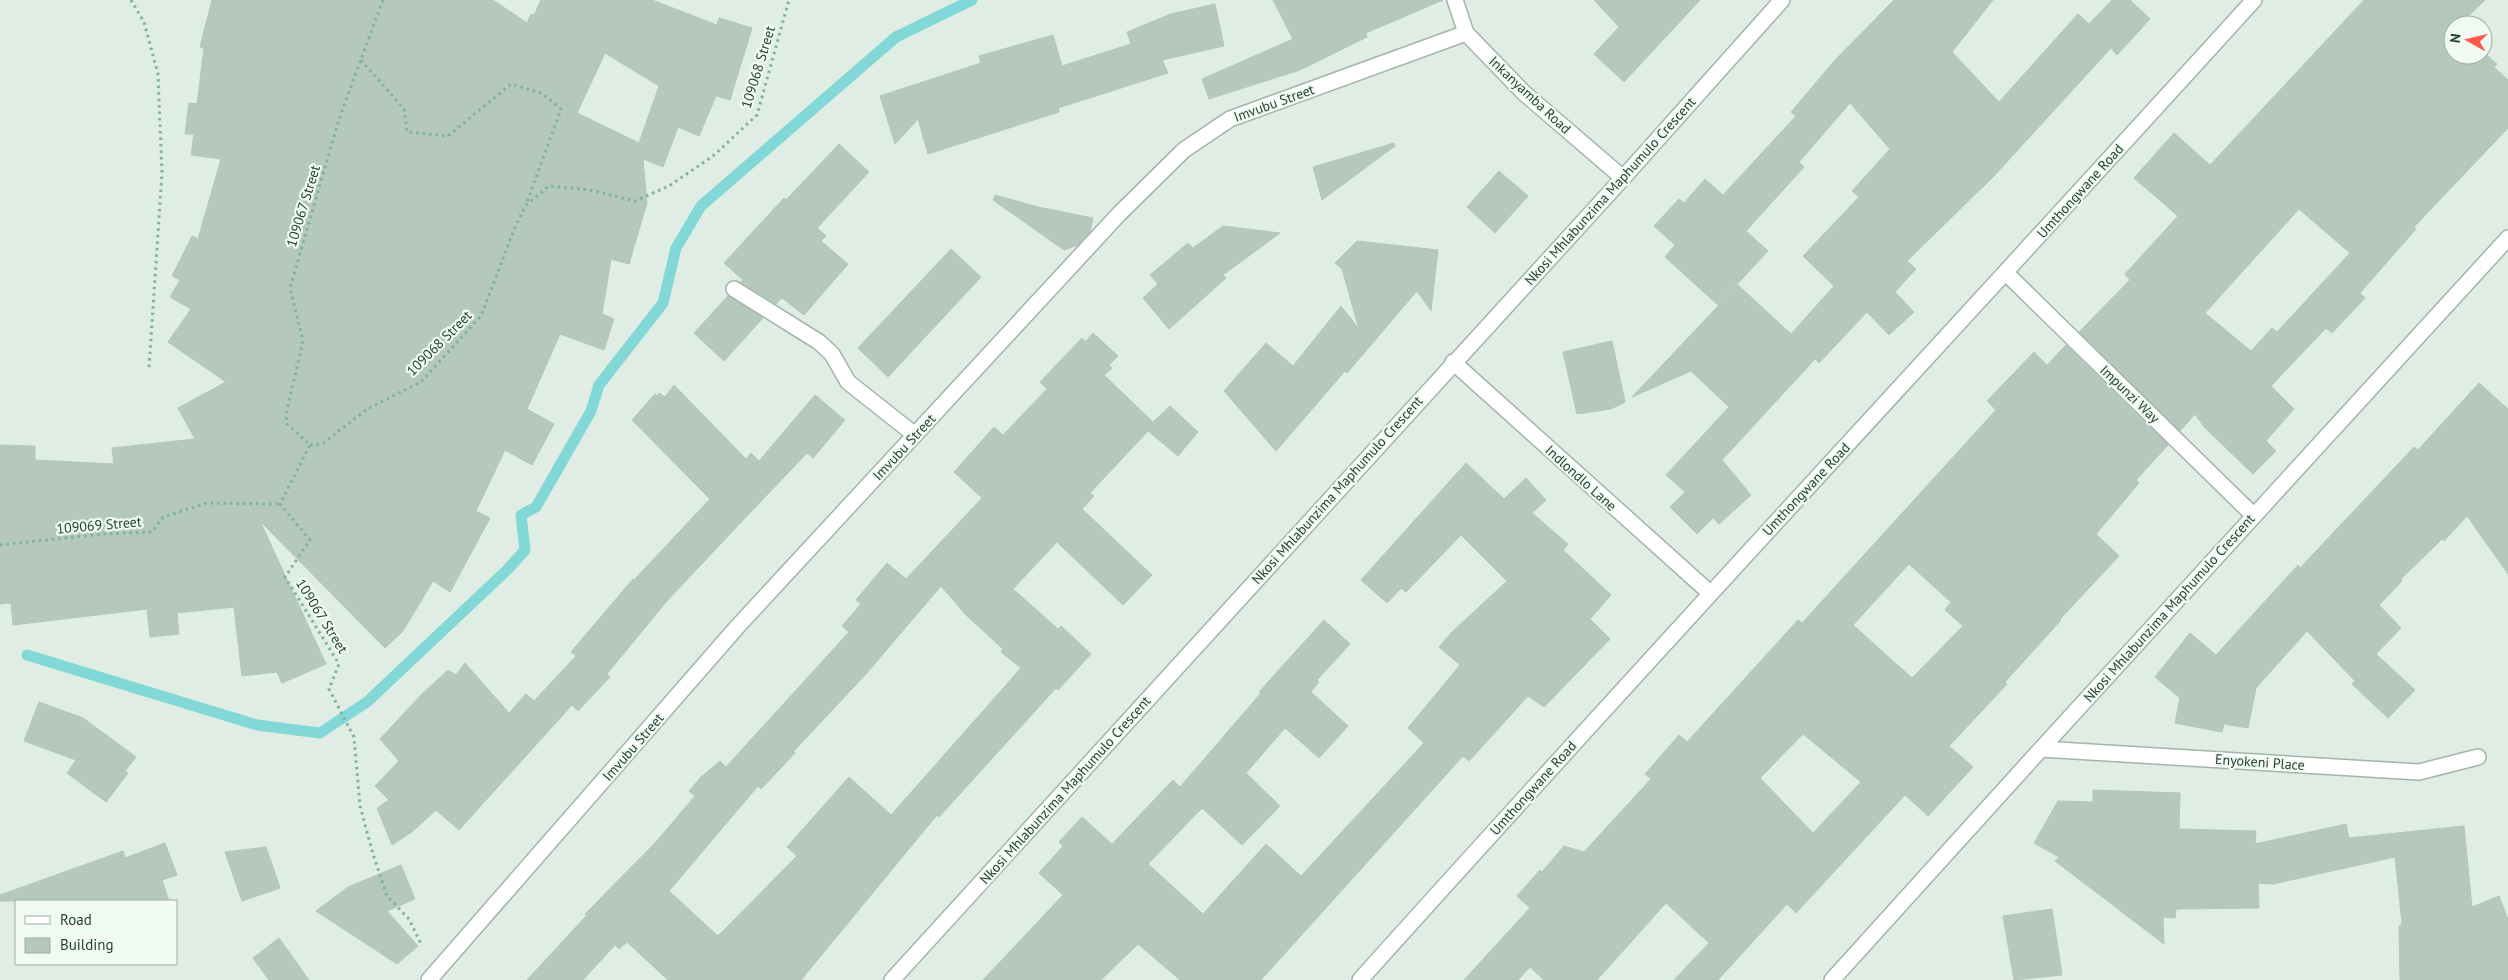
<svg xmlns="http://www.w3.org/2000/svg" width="2508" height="980" font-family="'PT Sans',sans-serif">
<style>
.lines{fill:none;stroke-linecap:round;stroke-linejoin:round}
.stream{stroke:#82d8d6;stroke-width:11}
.building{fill:#b5c8bd;stroke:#b2c7ba;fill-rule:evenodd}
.service-casing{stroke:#a2b5ab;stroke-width:18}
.minor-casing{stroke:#a2b5ab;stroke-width:18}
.path{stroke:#7db499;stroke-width:3;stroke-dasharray:2.5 4;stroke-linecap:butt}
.service{stroke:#fff;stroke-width:15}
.minor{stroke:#fff;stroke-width:15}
.labels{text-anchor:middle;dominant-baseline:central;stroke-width:4.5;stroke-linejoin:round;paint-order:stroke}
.street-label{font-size:14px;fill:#1f3f30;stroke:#f1f9f3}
</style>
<rect width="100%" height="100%" fill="#e0ede5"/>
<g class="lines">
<path class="stream" d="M27 655 257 725 320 733 367 702 507 570 525 550 521 515 536 507 591 411 599 385 663 303 676 248 701 206 896 37 972 0"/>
</g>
<g class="building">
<path d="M212 0H493L527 23 531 14 534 15 541 0H652L717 25 719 18 752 28 730 100 716 96 699 136 678 127 663 167 643 159 647 203 629 264 611 259 602 314 614 319 604 350 560 334 527 409 554 424 532 465 505 450 476 511 490 518 450 592 433 581 403 631 385 648 260 521 326 664 282 683 277 672 242 676 234 607 177 613 179 634 150 637 147 609 13 625 11 603 0 604V445L35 446V460L114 464 112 448 195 439 178 408 226 382 168 342 191 309 170 297 180 280 172 276 192 236 198 239 221 159 191 155 194 134H185L189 103 197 104 204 48 200 47ZM605 53 659 86 639 143 577 113Z"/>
<path d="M1273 0H1443L1366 33 1367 37 1300 70 1209 99 1202 79 1293 39Z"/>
<path d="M1594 0H1700L1624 82 1594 54 1619 27Z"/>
<path d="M1894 0H1993L1952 52 1999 102 2078 14 2089 24 2112 0H2130L2150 19 2117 55 2111 48 1994 176 1907 261 1916 269 1895 292 1914 312 1889 335 1867 312 1819 363 1815 359 1722 460 1751 495 1719 524 1713 518 1697 534 1670 507 1685 492 1666 475 1729 407 1691 371 1632 397 1738 285 1791 334 1834 286 1803 256 1859 197 1852 191 1890 149 1850 103 1799 162 1804 167 1746 231 1768 251 1718 305 1665 257 1675 245 1654 226 1679 199 1684 203 1705 179 1723 195 1796 116 1791 112 1835 60Z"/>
<path d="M2364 0H2485L2459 25H2453V55H2483V52L2497 64 2494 67 2508 80V128L2414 227 2416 229 2360 293 2365 298 2332 333 2326 328 2271 386 2294 409 2266 441 2276 451 2253 474 2204 427 2195 414 2180 431 2079 332 2130 280 2125 274 2178 216 2134 178 2174 133 2210 165ZM2299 209 2350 253 2277 332 2272 328 2251 351 2205 313Z"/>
<path d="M1215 4 1224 46 1162 60 1168 73 1058 108 1059 112 928 154 918 119 895 144 880 96 981 63 979 56 1053 35 1062 66 1131 44 1127 32 1171 14Z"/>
<path d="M1394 143 1395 146 1322 200 1313 167Z"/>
<path d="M839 144 869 172 817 228 826 236 821 241 848 264 804 315 782 298 776 304 741 282 743 280 724 263 784 198 786 200Z"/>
<path d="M1499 171 1528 196 1495 233 1467 207Z"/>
<path d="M995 195 1038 207 1093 218 1090 232 1078 245 1064 250 993 200Z"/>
<path d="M1223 226 1280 233 1223 275 1226 278 1169 329 1143 298 1158 284 1150 275 1188 243 1193 248Z"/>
<path d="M1357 241 1438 250 1431 311 1417 291 1347 373 1345 371 1276 451 1224 391 1266 343 1293 366 1341 306 1359 329 1342 269 1335 263Z"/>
<path d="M951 249 981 277 888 377 858 348Z"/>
<path d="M728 296 763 318 724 361 694 333Z"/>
<path d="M1093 333 1118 356 1109 365 1112 368 1104 375 1153 422 1170 406 1198 432 1178 456 1148 431 1090 493 1094 496 1082 509 1152 575 1123 605 1057 542 1013 589 1058 629 1061 626 1091 654 1058 690 1056 688 939 817 937 815 801 980H668L627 942 619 949 615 945 583 980H527L587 915 585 914 656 842 695 796 689 791 701 777 720 761 726 767 849 632 842 626 861 604 856 600 887 563 906 579 982 498 954 472 994 427 1003 435 1047 389 1040 382 1082 338 1085 342ZM941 586 966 615 1003 649 1001 652 1021 668 891 815 849 777 787 847 797 856 718 936 669 891 758 786 761 789 795 753 793 752 866 674Z"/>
<path d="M1612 341 1625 402 1611 409 1577 414 1563 352Z"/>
<path d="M2066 345 2168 445 2136 480 2139 483 2096 534 2119 556 2060 619 2061 620 2005 682 2007 684 1949 746 1973 767 1928 816 1905 795 1796 913 1787 904 1718 980H1674L1709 943 1666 903 1597 980H1544L1530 967 1518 980H1464L1530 908 1517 896 1540 870 1542 872 1564 846 1584 852 1651 779 1645 774 1679 735 1687 742 1798 620 1802 623 1996 410 1987 401 2034 352 2047 365ZM1909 564 1951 602 1945 610 1963 626 1912 678 1853 625ZM1803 734 1861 782 1813 833 1760 778Z"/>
<path d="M2479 383 2508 409V574L2467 516 2444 541 2442 539 2401 579 2402 581 2379 605 2401 628 2376 654 2415 690 2388 718 2352 684 2355 681 2307 631 2256 688 2248 728 2224 724 2222 732 2175 723 2180 698 2155 677 2190 633 2216 655 2298 565 2300 568 2414 447 2418 450Z"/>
<path d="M674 385 746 459 751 453 759 461 815 395 845 420 813 458 807 453 747 516 666 602 607 674 610 677 578 711 572 705 459 830 436 810 413 831 392 845 377 808 389 800 375 786 399 761 380 739 421 695 448 670 456 675 465 663 509 713 526 694 534 701 576 656 571 652 633 579 634 580 710 499 632 420 655 394 657 396 659 393 665 397Z"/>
<path d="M1466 463 1504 499 1526 478 1546 500 1532 513 1568 544 1563 550 1611 595 1590 619 1610 639 1544 707 1528 696 1469 761 1463 756 1261 980H1180L1138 944 1101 980H983L1063 895 1039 873 1063 846 1059 842 1082 817 1112 844 1173 780 1180 787 1261 693 1259 692 1324 620 1350 644 1317 680 1319 682 1311 692 1348 726 1319 758 1285 728 1246 773 1280 806 1242 845 1202 808 1148 864 1203 914 1266 844 1301 876 1424 743 1408 728 1460 665 1439 647 1451 633 1507 581 1461 535 1406 592 1401 588 1387 603 1361 580Z"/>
<path d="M39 702 83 718 136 757 125 771 128 773 106 802 67 773 76 760 24 741Z"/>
<path d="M2093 790 2180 793 2179 829 2256 831 2255 844 2346 824 2349 838 2464 826 2472 907 2499 896 2508 920V980H2400L2399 926 2402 924 2395 857 2273 884 2258 883 2259 908 2176 909 2175 918 2163 917 2164 944 2055 861 2059 857 2034 843 2058 801 2093 802Z"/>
<path d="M165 843 177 875 162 880 169 901H0V895L123 851 125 858Z"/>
<path d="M266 847 280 888 242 901 225 852Z"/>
<path d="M401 865 415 899 387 911 418 946 397 964 316 911 348 887Z"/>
<path d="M2052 909 2062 975 2014 980 2003 916Z"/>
<path d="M279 938 309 980H269L253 958Z"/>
</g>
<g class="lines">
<defs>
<path id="service" d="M734 289 819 342 832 354 848 382 915 435"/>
<g id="minor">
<path d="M1455 0 1466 33 1524 93 1623 178"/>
<path d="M2006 273 2254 516"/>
<path d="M1453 362 1710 593"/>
<path d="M2041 749 2419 772 2478 757"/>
<path d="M429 980 738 626 1119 214 1184 150 1230 119 1466 33"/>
<path d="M892 980 1623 178 1782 0"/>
<path d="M1360 980C1655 651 1957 327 2254 0"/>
<path d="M1832 980 2041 749 2508 238"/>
</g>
</defs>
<use href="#service" class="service-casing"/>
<use href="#minor" class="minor-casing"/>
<g class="path">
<path d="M131 0 144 22 158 74 162 173 149 368"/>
<path d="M383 0 340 116 290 288 303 341 287 410 286 423 310 445 280 504 310 540 285 577 339 664 329 689 354 737 360 806 373 854 387 896 409 919 422 946"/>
<path d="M361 60 404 109 407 132 448 136 511 84 542 93 561 109 526 205"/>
<path d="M310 445 322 444 367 409 421 382 481 316 515 227 526 205 549 186 590 190 635 201 669 186 713 156 757 115 789 0"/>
<path d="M0 545 103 534 152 532 163 517 207 503 280 504"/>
</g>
<use href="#service" class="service"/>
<use href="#minor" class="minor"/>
</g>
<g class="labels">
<g class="street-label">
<text transform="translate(758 67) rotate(-73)">109068 Street</text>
<text transform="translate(1530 95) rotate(43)">Inkanyamba Road</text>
<text transform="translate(1274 103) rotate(-20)">Imvubu Street</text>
<text transform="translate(1610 191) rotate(-48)">Nkosi Mhlabunzima Maphumulo Crescent</text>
<text transform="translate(2080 191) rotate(-48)">Umthongwane Road</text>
<text transform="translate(303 206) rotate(-73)">109067 Street</text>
<text transform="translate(439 343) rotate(-45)">109068 Street</text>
<text transform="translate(2130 394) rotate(44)">Impunzi Way</text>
<text transform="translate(904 447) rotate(-47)">Imvubu Street</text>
<text transform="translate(1581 478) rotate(42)">Indlondlo Lane</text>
<text transform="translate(1806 489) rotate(-47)">Umthongwane Road</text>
<text transform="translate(1337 490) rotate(-48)">Nkosi Mhlabunzima Maphumulo Crescent</text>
<text transform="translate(99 525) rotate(-5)">109069 Street</text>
<text transform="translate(2169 608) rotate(-48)">Nkosi Mhlabunzima Maphumulo Crescent</text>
<text transform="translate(322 616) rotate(58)">109067 Street</text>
<text transform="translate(633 747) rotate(-49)">Imvubu Street</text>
<text transform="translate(2260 762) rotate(4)">Enyokeni Place</text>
<text transform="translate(1533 788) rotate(-48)">Umthongwane Road</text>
<text transform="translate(1065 790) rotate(-48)">Nkosi Mhlabunzima Maphumulo Crescent</text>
</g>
</g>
<rect x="15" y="900" width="162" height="65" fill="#f1f9f3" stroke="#9dafa5"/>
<rect x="25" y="916" width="25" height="8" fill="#ffffff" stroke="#9dafa5"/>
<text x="60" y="925" font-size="15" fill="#1f3f30">Road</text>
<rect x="25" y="938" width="25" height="15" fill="#b5c8bd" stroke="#9dafa5"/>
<text x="60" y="950" font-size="15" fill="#1f3f30">Building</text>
<g transform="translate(2468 40) rotate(278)"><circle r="24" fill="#f1f9f3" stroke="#9dafa5"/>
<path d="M0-4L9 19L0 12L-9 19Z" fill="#ff584c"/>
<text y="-8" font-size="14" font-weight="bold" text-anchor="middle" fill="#1f3f30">N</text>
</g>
</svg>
